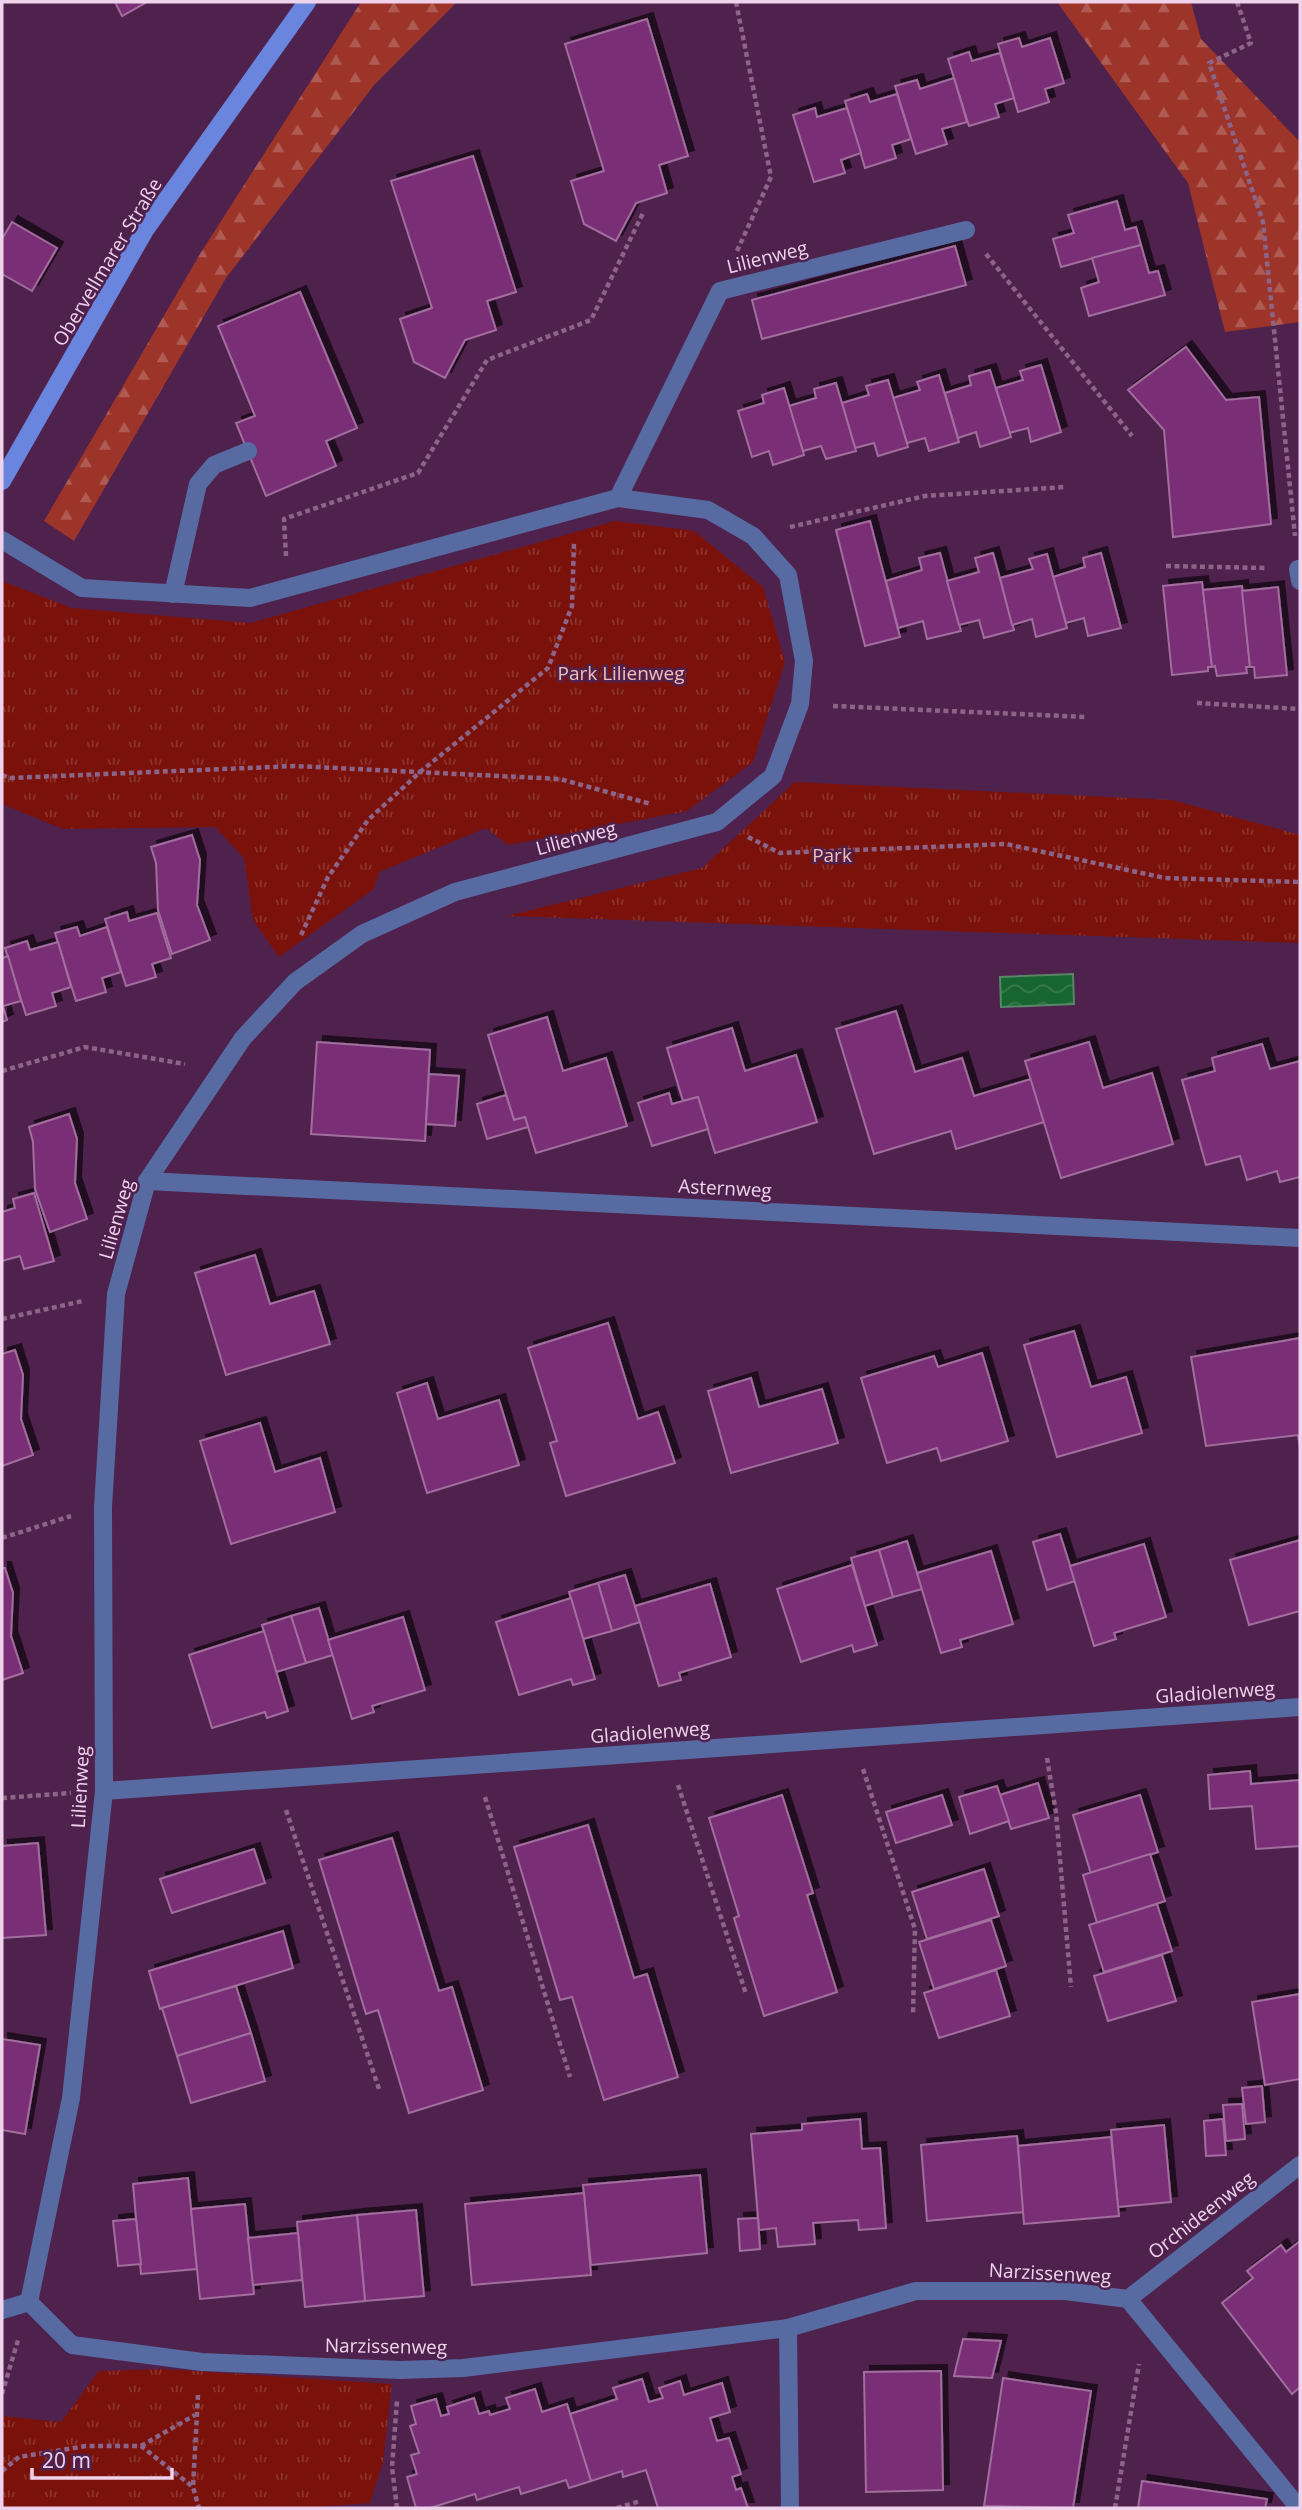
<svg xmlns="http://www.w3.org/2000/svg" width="1302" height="2510" font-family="'Open Sans',sans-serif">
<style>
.forest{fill:url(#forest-firs)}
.park{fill:url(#park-tufts)}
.water{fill:url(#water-waves);stroke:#588668;stroke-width:2}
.building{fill:#792d76;stroke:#a16e9d;stroke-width:2;filter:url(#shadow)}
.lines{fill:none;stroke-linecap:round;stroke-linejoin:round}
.path{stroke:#8b6488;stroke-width:4.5;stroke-dasharray:5 3.5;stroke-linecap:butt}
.lane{stroke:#576aa1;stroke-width:18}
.street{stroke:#576aa1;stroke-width:18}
.secondary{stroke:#6a85dd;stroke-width:18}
.labels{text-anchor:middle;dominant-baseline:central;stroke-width:5;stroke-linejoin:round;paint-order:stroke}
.street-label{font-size:19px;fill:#efd3ec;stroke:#4f214d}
.park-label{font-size:19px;fill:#f6bdb3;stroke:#4f214d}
</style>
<defs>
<pattern id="forest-firs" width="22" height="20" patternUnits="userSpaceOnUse" patternTransform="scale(1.75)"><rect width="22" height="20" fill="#9c3429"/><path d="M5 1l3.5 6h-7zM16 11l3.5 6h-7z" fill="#af5a53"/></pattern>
<pattern id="park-tufts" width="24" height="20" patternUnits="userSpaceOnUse" patternTransform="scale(1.75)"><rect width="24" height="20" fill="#7a110a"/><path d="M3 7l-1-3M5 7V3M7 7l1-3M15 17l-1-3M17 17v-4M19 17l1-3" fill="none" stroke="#8d332e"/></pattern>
<pattern id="water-waves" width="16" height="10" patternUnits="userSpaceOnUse" patternTransform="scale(1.75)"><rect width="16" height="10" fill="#176530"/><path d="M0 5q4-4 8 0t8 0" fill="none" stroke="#397a4e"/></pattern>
<filter id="shadow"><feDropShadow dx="6" dy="-6" stdDeviation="0" flood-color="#0009"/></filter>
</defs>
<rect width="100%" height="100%" fill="#4f214d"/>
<g class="forest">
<path d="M361 2H457L375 84 226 278 74 541 44 521 200 254Z"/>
<path d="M1057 2H1191L1201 39 1300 142V322L1225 332 1188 183Z"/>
</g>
<g class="park">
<path d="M615 521 694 531 763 587 785 662 753 762 687 811 508 845 486 828 379 872 374 889 279 957 253 920 244 858 215 827 63 829 2 804V581L72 608 250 623Z"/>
<path d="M795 782 1172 800 1300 835V943L507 916 702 868Z"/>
<path d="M163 2369 392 2384 383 2462 370 2503 304 2508H2V2416L61 2422 99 2371Z"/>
</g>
<path class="water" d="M1073 974 1074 1004 1001 1007 1000 977Z"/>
<g class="building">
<path d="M115 2H147L122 16Z"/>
<path d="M647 19 688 156 659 165 667 193 636 203 616 241 584 224 571 181 604 171 565 44Z"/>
<path d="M1019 38 1022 47 1050 38 1064 83 1045 89 1049 102 1018 112 998 44Z"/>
<path d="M969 52 972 61 1000 53 1014 98 995 104 999 117 969 126 948 59Z"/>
<path d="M954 78 967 122 942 129 947 144 916 154 895 86 917 80 920 89Z"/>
<path d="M867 94 870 102 897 94 911 139 892 145 896 158 865 168 845 101Z"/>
<path d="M815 108 817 117 847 108 861 153 841 160 845 173 814 182 793 115Z"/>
<path d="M473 156 516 292 487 301 496 330 465 340 445 378 414 362 400 319 432 308 391 181Z"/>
<path d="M1117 201 1125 230 1136 227 1141 245 1061 267 1053 239 1074 233 1068 215Z"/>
<path d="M12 222 57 248 32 291 2 274V239Z"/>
<path d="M1141 245 1149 273 1158 271 1165 295 1089 316 1081 288 1099 282 1092 258Z"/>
<path d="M955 246 966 285 762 339 752 300Z"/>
<path d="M300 292 357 428 326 441 336 466 266 496 236 423 255 416 218 326Z"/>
<path d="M1186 347 1226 400 1259 397 1271 524 1173 537 1164 430 1128 390Z"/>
<path d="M1041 365 1061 432 1031 442 1028 428 1009 433 996 388 1023 380 1020 371Z"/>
<path d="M990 370 1011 437 980 447 976 432 958 438 945 393 971 385 969 376Z"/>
<path d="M939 375 959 442 929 451 925 438 907 443 893 398 920 390 917 382Z"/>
<path d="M888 380 908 447 878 456 874 443 855 448 842 403 869 395 866 386Z"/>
<path d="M836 383 856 451 826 459 821 446 803 451 789 406 816 398 814 389Z"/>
<path d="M784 388 804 455 773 465 769 451 752 457 738 411 764 403 762 395Z"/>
<path d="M870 521 900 637 865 646 836 530Z"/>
<path d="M940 553 961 631 927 639 923 621 898 628 886 581 922 570 919 558Z"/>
<path d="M993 553 1014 630 984 638 979 620 959 625 947 581 979 572 975 558Z"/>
<path d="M1101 553 1121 628 1088 636 1084 618 1066 623 1053 577 1085 567 1083 558Z"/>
<path d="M1047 554 1067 628 1036 637 1032 619 1012 625 1000 578 1033 569 1029 559Z"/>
<path d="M1202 582 1212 667H1208V671L1172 675 1163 586Z"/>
<path d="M1242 586 1250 667H1246L1247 673 1217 676 1215 666 1212 667 1203 590Z"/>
<path d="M1278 587 1287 675 1255 678 1254 667H1250L1242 591Z"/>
<path d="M192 835 200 860 197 905 210 940 172 954 158 910 156 863 151 847Z"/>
<path d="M127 912 129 921 157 913 171 958 152 964 156 977 126 986 105 919Z"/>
<path d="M77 927 80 936 107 927 121 972 102 978 106 992 76 1001 55 933Z"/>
<path d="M27 941 30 950 58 942 71 987 52 993 56 1006 26 1015 5 948Z"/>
<path d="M8 956 21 1001 3 1006 7 1020 2 1022V958Z"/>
<path d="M896 1011 915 1072 962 1058 974 1096 1031 1079 1044 1122 956 1149 951 1131 874 1154 836 1029Z"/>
<path d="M547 1017 563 1071 606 1058 627 1126 536 1153 525 1117 514 1120 488 1035Z"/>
<path d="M732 1028 745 1071 796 1055 817 1122 715 1153 698 1097 683 1101 667 1048Z"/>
<path d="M317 1042 430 1050 425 1141 311 1134Z"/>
<path d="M1089 1042 1103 1088 1152 1073 1173 1144 1061 1178 1025 1061Z"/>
<path d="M1262 1044 1270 1069 1300 1061V1177L1280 1182 1277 1171 1247 1180 1240 1156 1206 1165 1182 1080 1215 1071 1212 1058Z"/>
<path d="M429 1074 459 1076 455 1126 426 1124Z"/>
<path d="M669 1093 672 1104 698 1097 708 1129 652 1146 638 1103Z"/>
<path d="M506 1095 514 1120 525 1117 528 1127 487 1139 477 1104Z"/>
<path d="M69 1114 77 1139 75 1183 87 1219 50 1232 35 1189 33 1142 29 1127Z"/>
<path d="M34 1193 54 1261 24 1269 20 1256 2 1261V1212L15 1208 13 1199Z"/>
<path d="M255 1255 270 1304 314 1291 330 1344 226 1375 195 1273Z"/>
<path d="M608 1323 638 1419 658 1412 675 1463 566 1496 550 1443 557 1441 528 1348Z"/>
<path d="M1074 1331 1091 1387 1126 1377 1142 1433 1057 1457 1024 1345Z"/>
<path d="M1300 1338V1448L1298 1435 1206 1446 1191 1357Z"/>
<path d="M15 1350 23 1375 21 1419 33 1455 2 1466V1354Z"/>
<path d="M982 1353 1008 1441 941 1461 937 1448 887 1463 861 1378 934 1356 938 1367Z"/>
<path d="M751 1378 759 1407 822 1389 838 1443 731 1473 708 1391Z"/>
<path d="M427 1383 438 1419 499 1400 519 1465 427 1493 397 1393Z"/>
<path d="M260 1423 275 1472 320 1458 335 1512 231 1544 200 1441Z"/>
<path d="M1060 1534 1075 1581 1047 1590 1033 1542Z"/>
<path d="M1300 1540V1611L1249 1625 1230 1560Z"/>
<path d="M907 1541 922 1589 893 1597 879 1550Z"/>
<path d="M1144 1544 1166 1617 1114 1633 1116 1639 1094 1646 1070 1566Z"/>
<path d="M879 1550 893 1597 865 1606 851 1558Z"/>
<path d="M991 1551 1013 1624 960 1640 962 1647 941 1653 917 1573Z"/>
<path d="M852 1565 877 1645 854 1652 852 1645 801 1662 777 1589Z"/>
<path d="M2 1568H5L13 1593 11 1636 23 1673 2 1680Z"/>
<path d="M625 1575 640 1622 612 1631 598 1583Z"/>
<path d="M598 1583 612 1631 583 1639 569 1592Z"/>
<path d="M710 1584 731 1657 679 1673 681 1680 659 1686 635 1606Z"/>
<path d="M571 1598 595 1679 573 1685 571 1679 519 1695 496 1622Z"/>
<path d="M319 1608 333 1655 306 1663 291 1616Z"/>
<path d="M291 1616 306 1663 276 1672 262 1625Z"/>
<path d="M403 1617 425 1690 372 1706 374 1712 352 1719 328 1640Z"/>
<path d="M264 1631 288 1711 267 1718 265 1712 212 1728 189 1655Z"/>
<path d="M1250 1771 1251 1784 1300 1780V1846L1256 1849 1252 1806 1210 1809 1208 1775Z"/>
<path d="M1038 1783 1049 1818 1011 1829 1000 1795Z"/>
<path d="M997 1786 1009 1821 970 1834 959 1797Z"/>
<path d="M782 1795 813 1893 807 1895 837 1992 764 2016 734 1918 739 1916 709 1818Z"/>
<path d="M942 1795 952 1825 896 1843 886 1812Z"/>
<path d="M1140 1795 1158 1852 1091 1874 1073 1815Z"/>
<path d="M588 1825 634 1978 647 1974 678 2077 604 2100 572 1997 560 2000 514 1847Z"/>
<path d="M392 1838 439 1991 452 1987 483 2090 409 2113 378 2010 366 2014 319 1860Z"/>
<path d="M38 1843 46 1935 2 1938V1846Z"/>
<path d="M254 1849 265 1883 172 1913 160 1879Z"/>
<path d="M1150 1854 1165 1901 1097 1923 1083 1875Z"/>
<path d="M984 1869 999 1916 927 1939 912 1892Z"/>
<path d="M1157 1904 1172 1951 1104 1972 1089 1925Z"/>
<path d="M991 1920 1006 1966 934 1989 919 1942Z"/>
<path d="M283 1931 293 1968 160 2009 149 1971Z"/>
<path d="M1162 1955 1176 2001 1108 2021 1094 1976Z"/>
<path d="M996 1970 1010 2016 939 2038 924 1993Z"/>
<path d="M236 1986 251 2033 177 2056 162 2008Z"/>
<path d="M1300 1994V2079L1265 2085 1252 2002Z"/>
<path d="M251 2033 265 2081 191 2103 177 2056Z"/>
<path d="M2 2039 40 2045 25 2134 2 2130Z"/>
<path d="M1262 2086 1265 2122 1246 2124 1242 2088Z"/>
<path d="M1242 2104 1245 2139 1226 2141 1223 2105Z"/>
<path d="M860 2119 862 2149 880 2148 886 2228 859 2230 858 2220 813 2223 815 2244 778 2247 776 2228 759 2230 751 2134 802 2130V2124Z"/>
<path d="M1223 2119 1226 2155 1206 2156 1204 2121Z"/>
<path d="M1164 2125 1171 2202 1118 2207 1111 2130Z"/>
<path d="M1017 2136 1024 2212 927 2221 921 2145Z"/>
<path d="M1111 2137 1119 2216 1024 2224 1018 2146Z"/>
<path d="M700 2175 707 2253 591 2265 583 2185Z"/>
<path d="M188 2178 197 2269 141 2274 133 2184Z"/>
<path d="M584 2193 591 2275 472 2285 465 2204Z"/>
<path d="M245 2204 254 2294 200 2299 191 2209Z"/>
<path d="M416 2210 424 2296 365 2301 357 2215Z"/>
<path d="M357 2215 365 2301 305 2307 297 2222Z"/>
<path d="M758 2218 760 2249 740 2251 738 2219Z"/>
<path d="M136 2219 141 2264 118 2266 113 2221Z"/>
<path d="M298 2233 302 2280 253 2285 248 2238Z"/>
<path d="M1300 2241V2387L1292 2394 1222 2303 1253 2278 1247 2271 1281 2245 1286 2252Z"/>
<path d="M963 2339 1001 2341 992 2378 954 2376Z"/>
<path d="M941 2371 943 2490 866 2492 864 2372Z"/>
<path d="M1003 2378 1091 2391 1073 2508 984 2506Z"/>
<path d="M642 2379 649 2402 663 2398 659 2388 680 2381 684 2395 722 2383 730 2412 710 2418 717 2441 729 2438 741 2474 732 2477 736 2490 741 2488 748 2508H658L646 2470 623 2477 622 2471 591 2481 570 2414 617 2399 613 2388Z"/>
<path d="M535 2389 542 2412 567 2404 591 2481 569 2488 566 2480 521 2494 519 2487 477 2500 475 2494 430 2508H416L407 2477 417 2474 411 2455 419 2453 410 2426 416 2424 411 2406 436 2399 441 2416 449 2414 447 2407 474 2398 479 2414 489 2411 490 2415 510 2409 506 2398Z"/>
<path d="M1142 2481 1267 2499 1265 2508H1138Z"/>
</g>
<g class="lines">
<g class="path">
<path d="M736 2 771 177 737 251"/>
<path d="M1237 2 1251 43 1209 63 1263 222 1295 536"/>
<path d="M986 254 1132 436"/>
<path d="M790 527 925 496 1065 487"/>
<path d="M286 556 284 519 418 473 487 360 591 320 644 211"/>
<path d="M1166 566 1266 568"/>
<path d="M1197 703 1300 709"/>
<path d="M833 706 1087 717"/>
<path d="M2 775 10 778 295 766 560 779 651 804"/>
<path d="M748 837 780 853 1006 844 1165 878 1300 882"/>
<path d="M301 935 328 877 368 820 420 772 548 668 572 606 574 543"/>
<path d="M2 1071 85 1047 185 1064"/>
<path d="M2 1319 83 1301"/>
<path d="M2 1538 71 1516"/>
<path d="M1047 1758 1056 1813 1071 1987"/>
<path d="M863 1769 915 1929 913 2015"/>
<path d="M678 1785 746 1994"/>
<path d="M485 1797 570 2077"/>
<path d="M2 1798 71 1793"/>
<path d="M286 1810 380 2092"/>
<path d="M2 2394 18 2340"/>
<path d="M198 2395 193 2487 199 2508"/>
<path d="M141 2446 195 2415"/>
<path d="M2 2471 19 2457 86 2446H141L193 2487"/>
<path d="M397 2508 392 2467 397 2401"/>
<path d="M617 2508 640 2501"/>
<path d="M1115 2508 1139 2364"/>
</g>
<path class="lane" d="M173 594 198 484 214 465 248 451"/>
<g class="street">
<path d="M618 498 720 291 966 230"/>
<path d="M2 540 82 588 250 598 618 498 708 510 753 536 788 575 804 661 800 704 773 776 717 822 455 892 362 934 295 982 243 1038 147 1181 116 1294 103 1507 104 1791 71 2098 29 2302"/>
<path d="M1298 569 1300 581"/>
<path d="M147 1181 1300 1238"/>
<path d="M104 1791 1300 1707"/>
<path d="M1128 2299 1300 2165"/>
<path d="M29 2302 72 2345 202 2362 400 2370 463 2368 788 2328 916 2291H1065L1128 2299 1299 2508"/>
<path d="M2 2310 29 2302"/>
<path d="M788 2328 790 2508"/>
</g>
<path class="secondary" d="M2 481 145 230 307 2"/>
</g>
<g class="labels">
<g class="street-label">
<text transform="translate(767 257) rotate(-14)">Lilienweg</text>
<text transform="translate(107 262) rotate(-59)">Obervellmarer Straße</text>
<text transform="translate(576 838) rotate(-15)">Lilienweg</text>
<text transform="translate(725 1188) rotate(3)">Asternweg</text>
<text transform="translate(116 1219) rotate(-74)">Lilienweg</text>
<text transform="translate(1215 1692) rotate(-4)">Gladiolenweg</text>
<text transform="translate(650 1732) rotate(-4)">Gladiolenweg</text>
<text transform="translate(80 1787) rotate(-87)">Lilienweg</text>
<text transform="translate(1201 2215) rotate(-38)">Orchideenweg</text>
<text transform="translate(1050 2273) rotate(3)">Narzissenweg</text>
<text transform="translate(386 2346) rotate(1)">Narzissenweg</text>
</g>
<g class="park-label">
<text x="621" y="673">Park Lilienweg</text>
<text x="832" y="855">Park</text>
</g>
</g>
<rect width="1302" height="2510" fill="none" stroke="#efd3ec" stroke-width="7"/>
<path d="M32 2468v10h140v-10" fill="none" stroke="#efd3ec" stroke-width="3.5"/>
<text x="42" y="2468" font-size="21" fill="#efd3ec" stroke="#4f214d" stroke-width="5" paint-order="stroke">20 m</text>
</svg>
